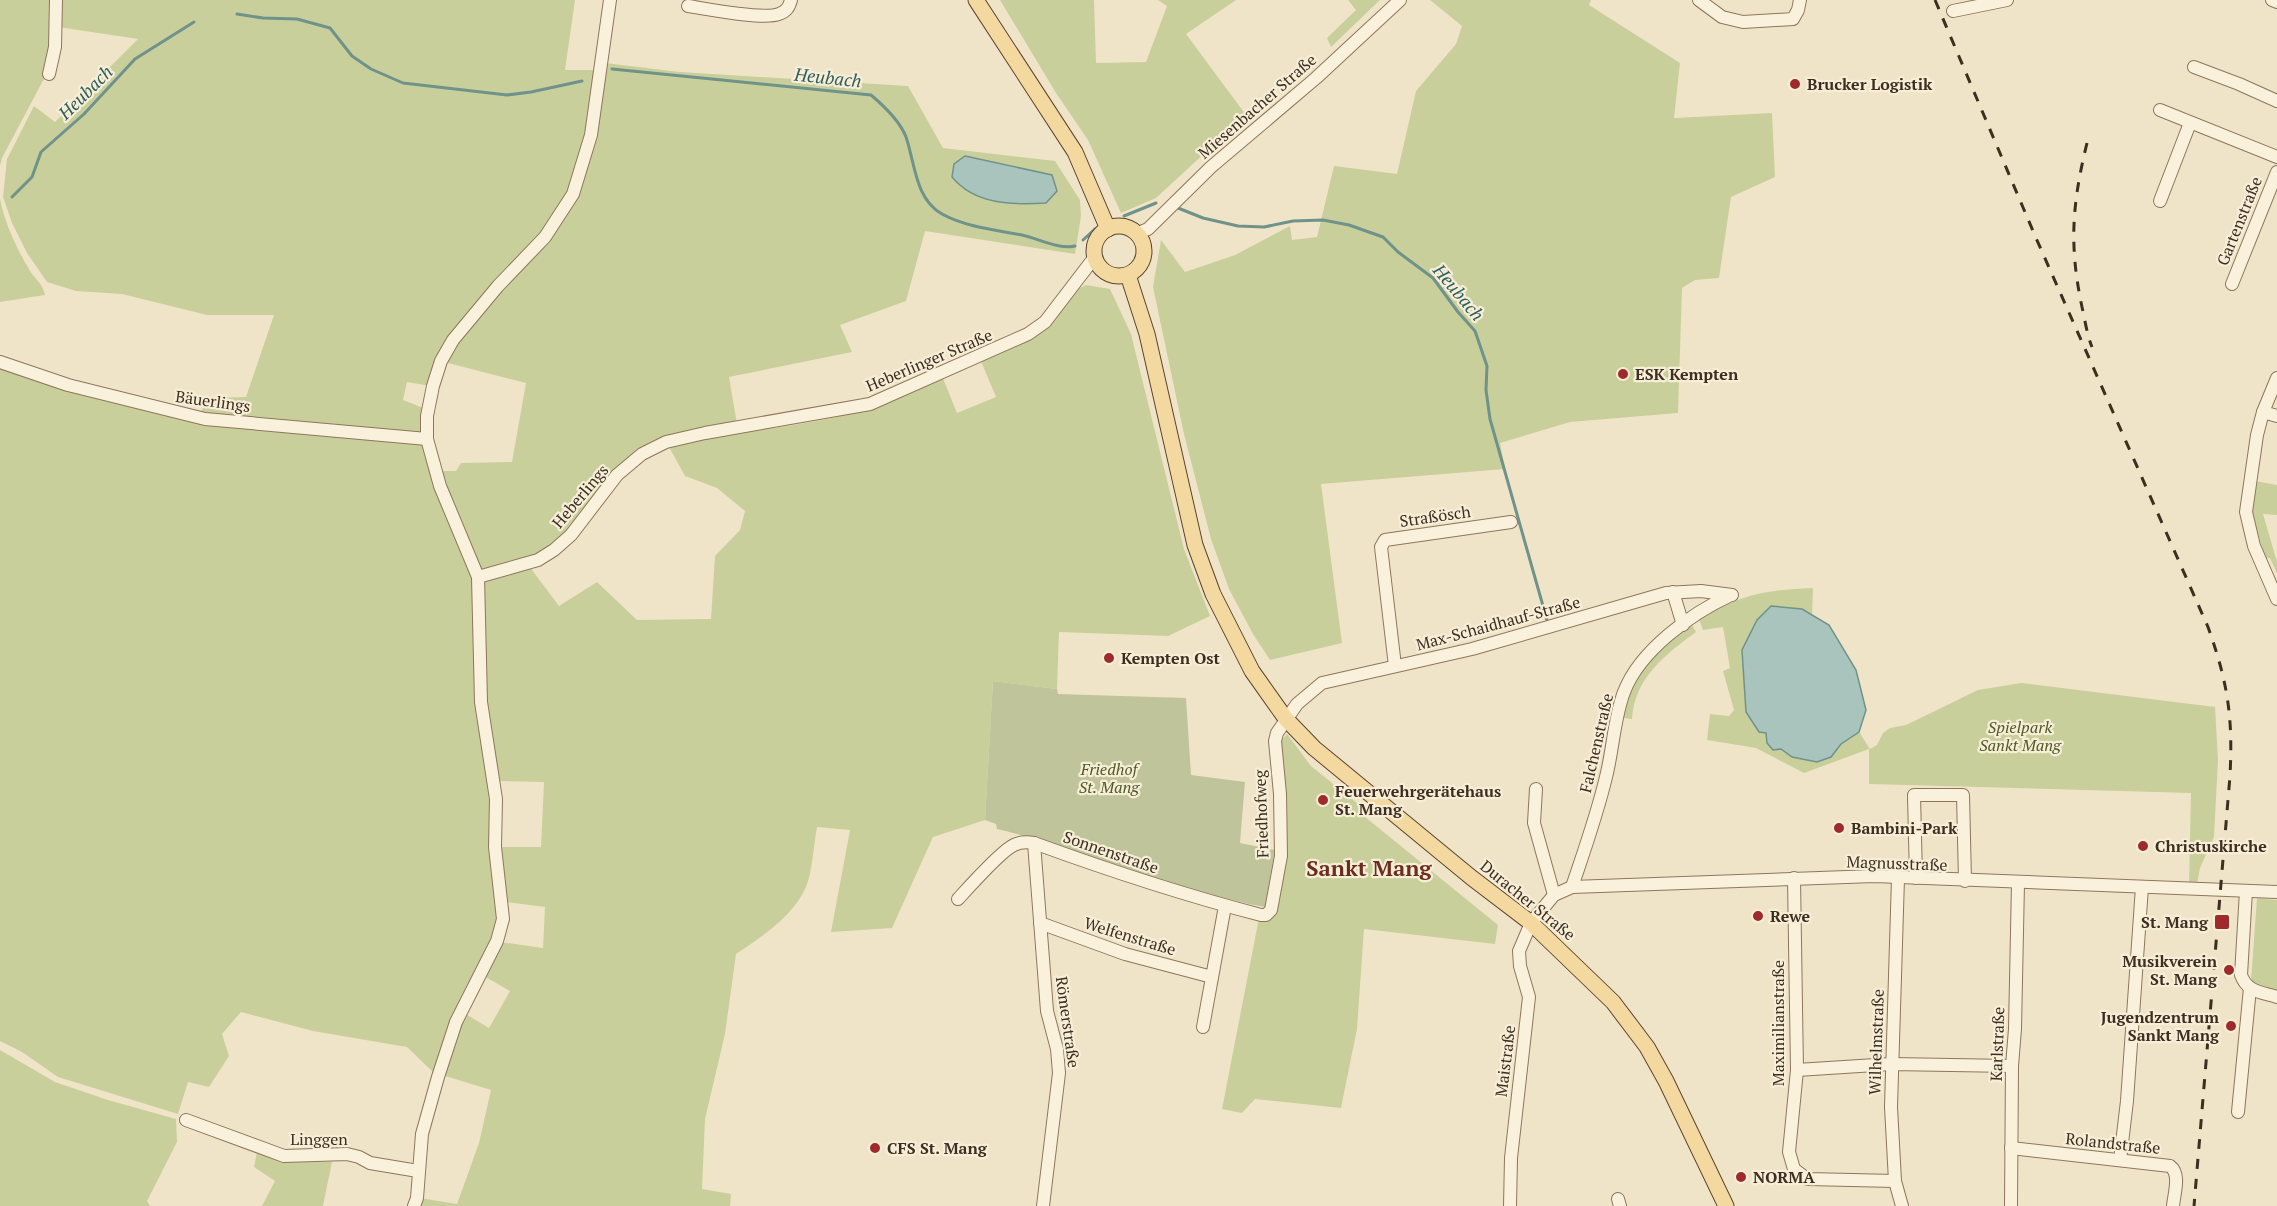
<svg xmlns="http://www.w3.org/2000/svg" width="2277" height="1206" font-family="'PT Serif',serif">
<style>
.green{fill:#c9cf9b;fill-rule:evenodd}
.cemetery{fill:#bfc49a}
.water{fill:#a9c4bc;stroke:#6f938a;stroke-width:1.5}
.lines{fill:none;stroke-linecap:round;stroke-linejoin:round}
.stream{stroke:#6f938a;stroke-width:3}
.minor-casing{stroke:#8d765c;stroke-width:14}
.major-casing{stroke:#5b4430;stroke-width:17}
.minor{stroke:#faf1dc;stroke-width:12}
.major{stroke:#f3d9a0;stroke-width:15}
.rail{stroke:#3d2e20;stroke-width:3;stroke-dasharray:10 10;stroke-linecap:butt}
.poi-dot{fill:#9e2a2b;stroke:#f7eed8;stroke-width:2}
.labels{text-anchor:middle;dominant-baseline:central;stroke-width:4.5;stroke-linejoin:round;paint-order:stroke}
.poi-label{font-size:16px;font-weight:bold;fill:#3d2e20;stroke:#f7eed8;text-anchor:start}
.street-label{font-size:16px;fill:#3d2e20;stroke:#f7eed8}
.park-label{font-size:16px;font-style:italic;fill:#4d5a26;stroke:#f7eed8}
.water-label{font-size:18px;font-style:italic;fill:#2f5d5a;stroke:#f7eed8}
.district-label{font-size:22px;font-weight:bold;fill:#6b2e1e;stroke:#f7eed8}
</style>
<rect width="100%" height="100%" fill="#f0e4c8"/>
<g class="green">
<path d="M0 0H53L47 73 2 158 0 166Z"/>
<path d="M58 0H575L565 70H597L579 166 557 215 496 284 430 386 407 382 403 400 426 409 424 436 198 415 211 398 246 397 274 315H207L122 294 76 291 47 282 27 253 12 223 3 197 7 159 34 106 55 122 138 39 58 27Z"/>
<path d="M1000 0H1094L1096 63 1146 62 1167 6 1158 0H1236L1186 34 1246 115 1156 198 1121 213 1088 140 1056 93Z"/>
<path d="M1348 0H1380L1331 47 1327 38 1356 10Z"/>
<path d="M1430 0H1591L1589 5 1680 63 1674 118 1772 113 1775 177 1731 197 1719 278 1695 280 1682 288 1678 413 1570 422 1500 443 1505 469 1321 484 1342 643 1270 660 1253 634 1229 589 1211 539 1184 434 1153 287 1161 240 1185 272 1235 255 1290 226 1292 240 1317 237 1334 166 1397 174 1416 91 1456 44 1462 26Z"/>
<path d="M605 63 680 72 908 86 943 148 1055 161 1080 200 1081 216 1075 254 925 231 906 301 840 325 852 352 729 377 737 424 638 451 570 533 537 558 480 573 438 471H456L461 463 512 462 526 383 444 362 455 340 563 218ZM965 156 1052 175 986 199 962 188 952 178Z"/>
<path d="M0 199C5 224 17 249 30 271 36 280 43 284 45 295L0 302Z"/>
<path d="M1086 285 1110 289 1131 334 1184 549 1210 616 1168 636 1059 632 1057 689 993 681 985 820 933 837 892 928 831 932 850 830 817 827C814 843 812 874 806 887 793 917 761 937 736 954L725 1034 705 1119 702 1189 731 1194 730 1206H417L420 1198 457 1204 479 1143 491 1090 442 1075 464 1013 489 1028 510 991 482 975 500 942 543 948 545 907 506 902 498 847H541L544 782 496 781 483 703 481 580 529 566 559 606 597 582 637 620 711 619 715 556 740 530 745 511 717 488 685 476 668 445C735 430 805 428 871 408 895 401 919 387 942 376L957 413 996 397 980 359 1009 347 1076 290Z"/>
<path d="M0 365 146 410 424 442 475 576 492 799 498 929 434 1073 407 1047 313 1031 241 1012 222 1034 229 1056 209 1087 188 1082 178 1114 58 1077 22 1052 0 1041Z"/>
<path d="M2255 481 2277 485V515L2263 514 2277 562V573L2270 558H2265L2252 513Z"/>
<path d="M1813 588 1812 616 1802 609 1742 650 1746 712 1752 720 1792 757H1831L1841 744 1859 732 1870 749 1877 745 1883 733 1890 728 1906 725 1978 690 2021 683 2215 707 2218 760 2214 837 2200 868 2197 884H2189L2191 793 1869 784V749L1804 773 1756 748 1707 740 1710 714 1729 716 1734 710 1723 671 1730 668 1723 627 1703 630 1699 619C1743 594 1764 590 1813 588Z"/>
<path d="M1692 625 1696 632C1666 654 1634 678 1632 719L1624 718C1631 674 1657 649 1692 625Z"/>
<path d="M1287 734 1311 766 1362 807 1359 812 1498 925 1495 944 1364 929 1357 1029 1341 1108 1255 1099 1242 1113 1222 1109 1259 918 1275 911 1277 746Z"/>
<path d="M2257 898 2277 900V993L2261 988 2251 981Z"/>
<path d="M0 1050 55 1082 108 1100 176 1119 177 1142 147 1201 150 1206H0Z"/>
<path d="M257 1152 283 1161 332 1162 323 1206H262L275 1181 254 1167Z"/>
</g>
<path class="cemetery" d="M993 681 1057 689 1058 694 1186 698 1191 775 1245 782 1240 843 1275 850 1265 907C1173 890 1088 850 997 829L996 824 985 820Z"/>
<g class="water">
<path d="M965 156 1052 175 1057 191 1046 203C1013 205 975 205 952 177L954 164Z"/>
<path d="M1771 606 1802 609 1829 625 1856 670 1866 710 1859 732 1841 744 1831 757 1817 762 1792 757 1781 749 1773 750 1767 743 1766 733 1759 732 1746 712 1742 650 1757 620Z"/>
</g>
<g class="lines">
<g class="stream">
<path d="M237 14 263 18 297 19 330 28 352 56 371 69 403 83 507 95 531 92 582 81"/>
<path d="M612 69 871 95C884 106 900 121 906 137 915 163 915 199 942 214 966 227 995 230 1022 235 1037 238 1059 250 1075 246"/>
<path d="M12 197 32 177 41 152 84 114 135 59 194 22"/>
<path d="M1178 208 1203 218 1238 226 1264 227 1293 221 1323 220 1349 225 1383 237 1398 252 1433 278 1458 312 1475 331 1487 366 1486 390 1490 419 1547 620"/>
<path d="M1124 216 1156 203"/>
<path d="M1083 240 1095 229"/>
</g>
<defs>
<g id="minor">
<path d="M1699 0 1722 17 1743 22 1793 19 1798 10 1800 0"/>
<path d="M2272 0 2277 2"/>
<path d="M688 6C708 9 763 20 779 14 787 11 789 7 791 0"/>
<path d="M1953 11 2007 0"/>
<path d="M2194 67 2239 84 2277 101"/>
<path d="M49 74 55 47 56 0"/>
<path d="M2160 110 2277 157"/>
<path d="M2160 201 2190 123"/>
<path d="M1136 234 1148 229 1211 167 1316 78 1400 0"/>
<path d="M2232 284 2277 172"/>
<path d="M0 362 68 385 205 419 427 439"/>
<path d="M2277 378 2263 412 2257 435 2246 512 2254 546 2277 599"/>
<path d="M2263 412 2277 416"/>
<path d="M478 577 538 560 554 550 571 535 617 475 642 454 666 442 705 433 870 404 1028 334 1045 322 1094 258"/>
<path d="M1673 592 1683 625"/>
<path d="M1395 666 1381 547 1385 540 1511 522"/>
<path d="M1536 789 1534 823 1554 895"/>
<path d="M1034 843 1047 1011 1057 1049 1059 1073 1043 1206"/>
<path d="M1794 878 1797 1070 1789 1152 1794 1169 1807 1179 1895 1181"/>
<path d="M1898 878 1891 1107 1895 1181 1902 1206"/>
<path d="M1916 878 1914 795H1963L1965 881"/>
<path d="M1572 887C1584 851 1597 815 1606 777 1613 750 1614 718 1624 692 1640 650 1692 613 1731 595"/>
<path d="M2246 891 2241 975C2247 992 2261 992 2277 997"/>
<path d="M958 899C969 887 1002 850 1014 845 1020 842 1028 842 1034 843 1108 870 1184 895 1261 915H1266L1271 910 1281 856 1280 794 1275 741 1277 733 1297 704 1322 683 1472 649 1666 593 1701 591 1732 595"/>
<path d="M1040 923 1125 954 1212 977"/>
<path d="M1203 1027 1225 906"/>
<path d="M1797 1070 1891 1064 2012 1066"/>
<path d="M2238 1112 2250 988"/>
<path d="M186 1120 284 1156 347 1154 359 1157 370 1163 418 1171"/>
<path d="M2011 1148 2170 1166C2181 1174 2174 1194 2173 1206"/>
<path d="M2120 1160 2127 1101 2142 887"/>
<path d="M1618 1199 1620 1206"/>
<path d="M414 1206 417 1198 422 1134 438 1077 456 1022 497 941 503 919 495 847 496 799 481 702 478 577 440 486 427 439V416L433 386 441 361 453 340 498 286 545 237 573 194 591 135 610 0"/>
<path d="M1510 1206 1511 1158 1529 997 1520 966 1519 951 1531 923 1554 895 1572 887 1874 876 2277 892"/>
<path d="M2011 1206 2012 1066 2015 1029 2018 883"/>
</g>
<g id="major">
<path d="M976 0 1075 152 1108 229"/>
<circle cx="1119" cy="251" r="25"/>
<path d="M1128 275 1147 334 1195 545 1213 594 1252 671 1286 719 1314 748 1472 878 1531 923 1613 1002 1647 1047 1666 1081 1726 1206"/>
</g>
</defs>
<use href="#minor" class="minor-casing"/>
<use href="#major" class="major-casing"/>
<use href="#minor" class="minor"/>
<use href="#major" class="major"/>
<g class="rail">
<path d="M1935 0 2036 238 2208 627C2228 683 2233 717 2230 776L2194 1206"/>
<path d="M2087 143C2072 204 2069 246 2082 307 2085 320 2087 335 2092 347"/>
</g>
</g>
<g class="poi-dot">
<circle cx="1795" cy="84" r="6"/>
<circle cx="1623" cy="374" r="6"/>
<circle cx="1109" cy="658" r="6"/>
<circle cx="1323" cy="800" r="6"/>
<circle cx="1839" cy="828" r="6"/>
<circle cx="2143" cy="846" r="6"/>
<circle cx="1758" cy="916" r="6"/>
<rect x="2214" y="914" width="16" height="16" rx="3"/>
<circle cx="2229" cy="970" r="6"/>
<circle cx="2231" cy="1026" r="6"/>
<circle cx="875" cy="1148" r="6"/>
<circle cx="1741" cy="1177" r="6"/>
</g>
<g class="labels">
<g class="poi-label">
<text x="1807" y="84">Brucker Logistik</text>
<text x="1635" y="374">ESK Kempten</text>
<text x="1121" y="658">Kempten Ost</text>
<text x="1335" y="791">Feuerwehrgerätehaus<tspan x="1335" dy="18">St. Mang</tspan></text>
<text x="1851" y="828">Bambini-Park</text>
<text x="2155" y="846">Christuskirche</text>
<text x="1770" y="916">Rewe</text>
<text x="2208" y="922" text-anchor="end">St. Mang</text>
<text x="2217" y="961" text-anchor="end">Musikverein<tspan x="2217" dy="18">St. Mang</tspan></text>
<text x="2219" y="1017" text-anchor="end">Jugendzentrum<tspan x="2219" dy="18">Sankt Mang</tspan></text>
<text x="887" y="1148">CFS St. Mang</text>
<text x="1753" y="1177">NORMA</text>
</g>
<g class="street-label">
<text transform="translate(1257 106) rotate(-41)">Miesenbacher Straße</text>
<text transform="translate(2239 221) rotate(-68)">Gartenstraße</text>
<text transform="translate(929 360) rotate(-23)">Heberlinger Straße</text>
<text transform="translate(213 401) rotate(8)">Bäuerlings</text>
<text transform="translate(580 496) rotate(-50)">Heberlings</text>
<text transform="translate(1435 516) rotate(-8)">Straßösch</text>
<text transform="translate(1498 623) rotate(-15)">Max-Schaidhauf-Straße</text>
<text transform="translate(1596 743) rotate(-77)">Falchenstraße</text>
<text transform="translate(1261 814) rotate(-92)">Friedhofweg</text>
<text transform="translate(1111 852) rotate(19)">Sonnenstraße</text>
<text transform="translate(1897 863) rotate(2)">Magnusstraße</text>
<text transform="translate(1528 900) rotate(39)">Duracher Straße</text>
<text transform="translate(1130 936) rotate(17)">Welfenstraße</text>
<text transform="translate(1068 1022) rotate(82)">Römerstraße</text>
<text transform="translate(1778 1023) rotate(-90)">Maximilianstraße</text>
<text transform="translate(1876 1042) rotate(-88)">Wilhelmstraße</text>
<text transform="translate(1997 1044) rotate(-88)">Karlstraße</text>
<text transform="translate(1505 1061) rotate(-83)">Maistraße</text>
<text x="319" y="1139">Linggen</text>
<text transform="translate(2113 1143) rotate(6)">Rolandstraße</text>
</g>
<g class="park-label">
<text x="2020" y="727">Spielpark<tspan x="2020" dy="18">Sankt Mang</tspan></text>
<text x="1109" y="769">Friedhof<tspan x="1109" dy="18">St. Mang</tspan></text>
</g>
<g class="water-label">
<text transform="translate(828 77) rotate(6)">Heubach</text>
<text transform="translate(85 92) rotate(-45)">Heubach</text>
<text transform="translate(1459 292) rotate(50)">Heubach</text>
</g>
<g class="district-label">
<text x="1369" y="867">Sankt Mang</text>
</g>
</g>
</svg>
